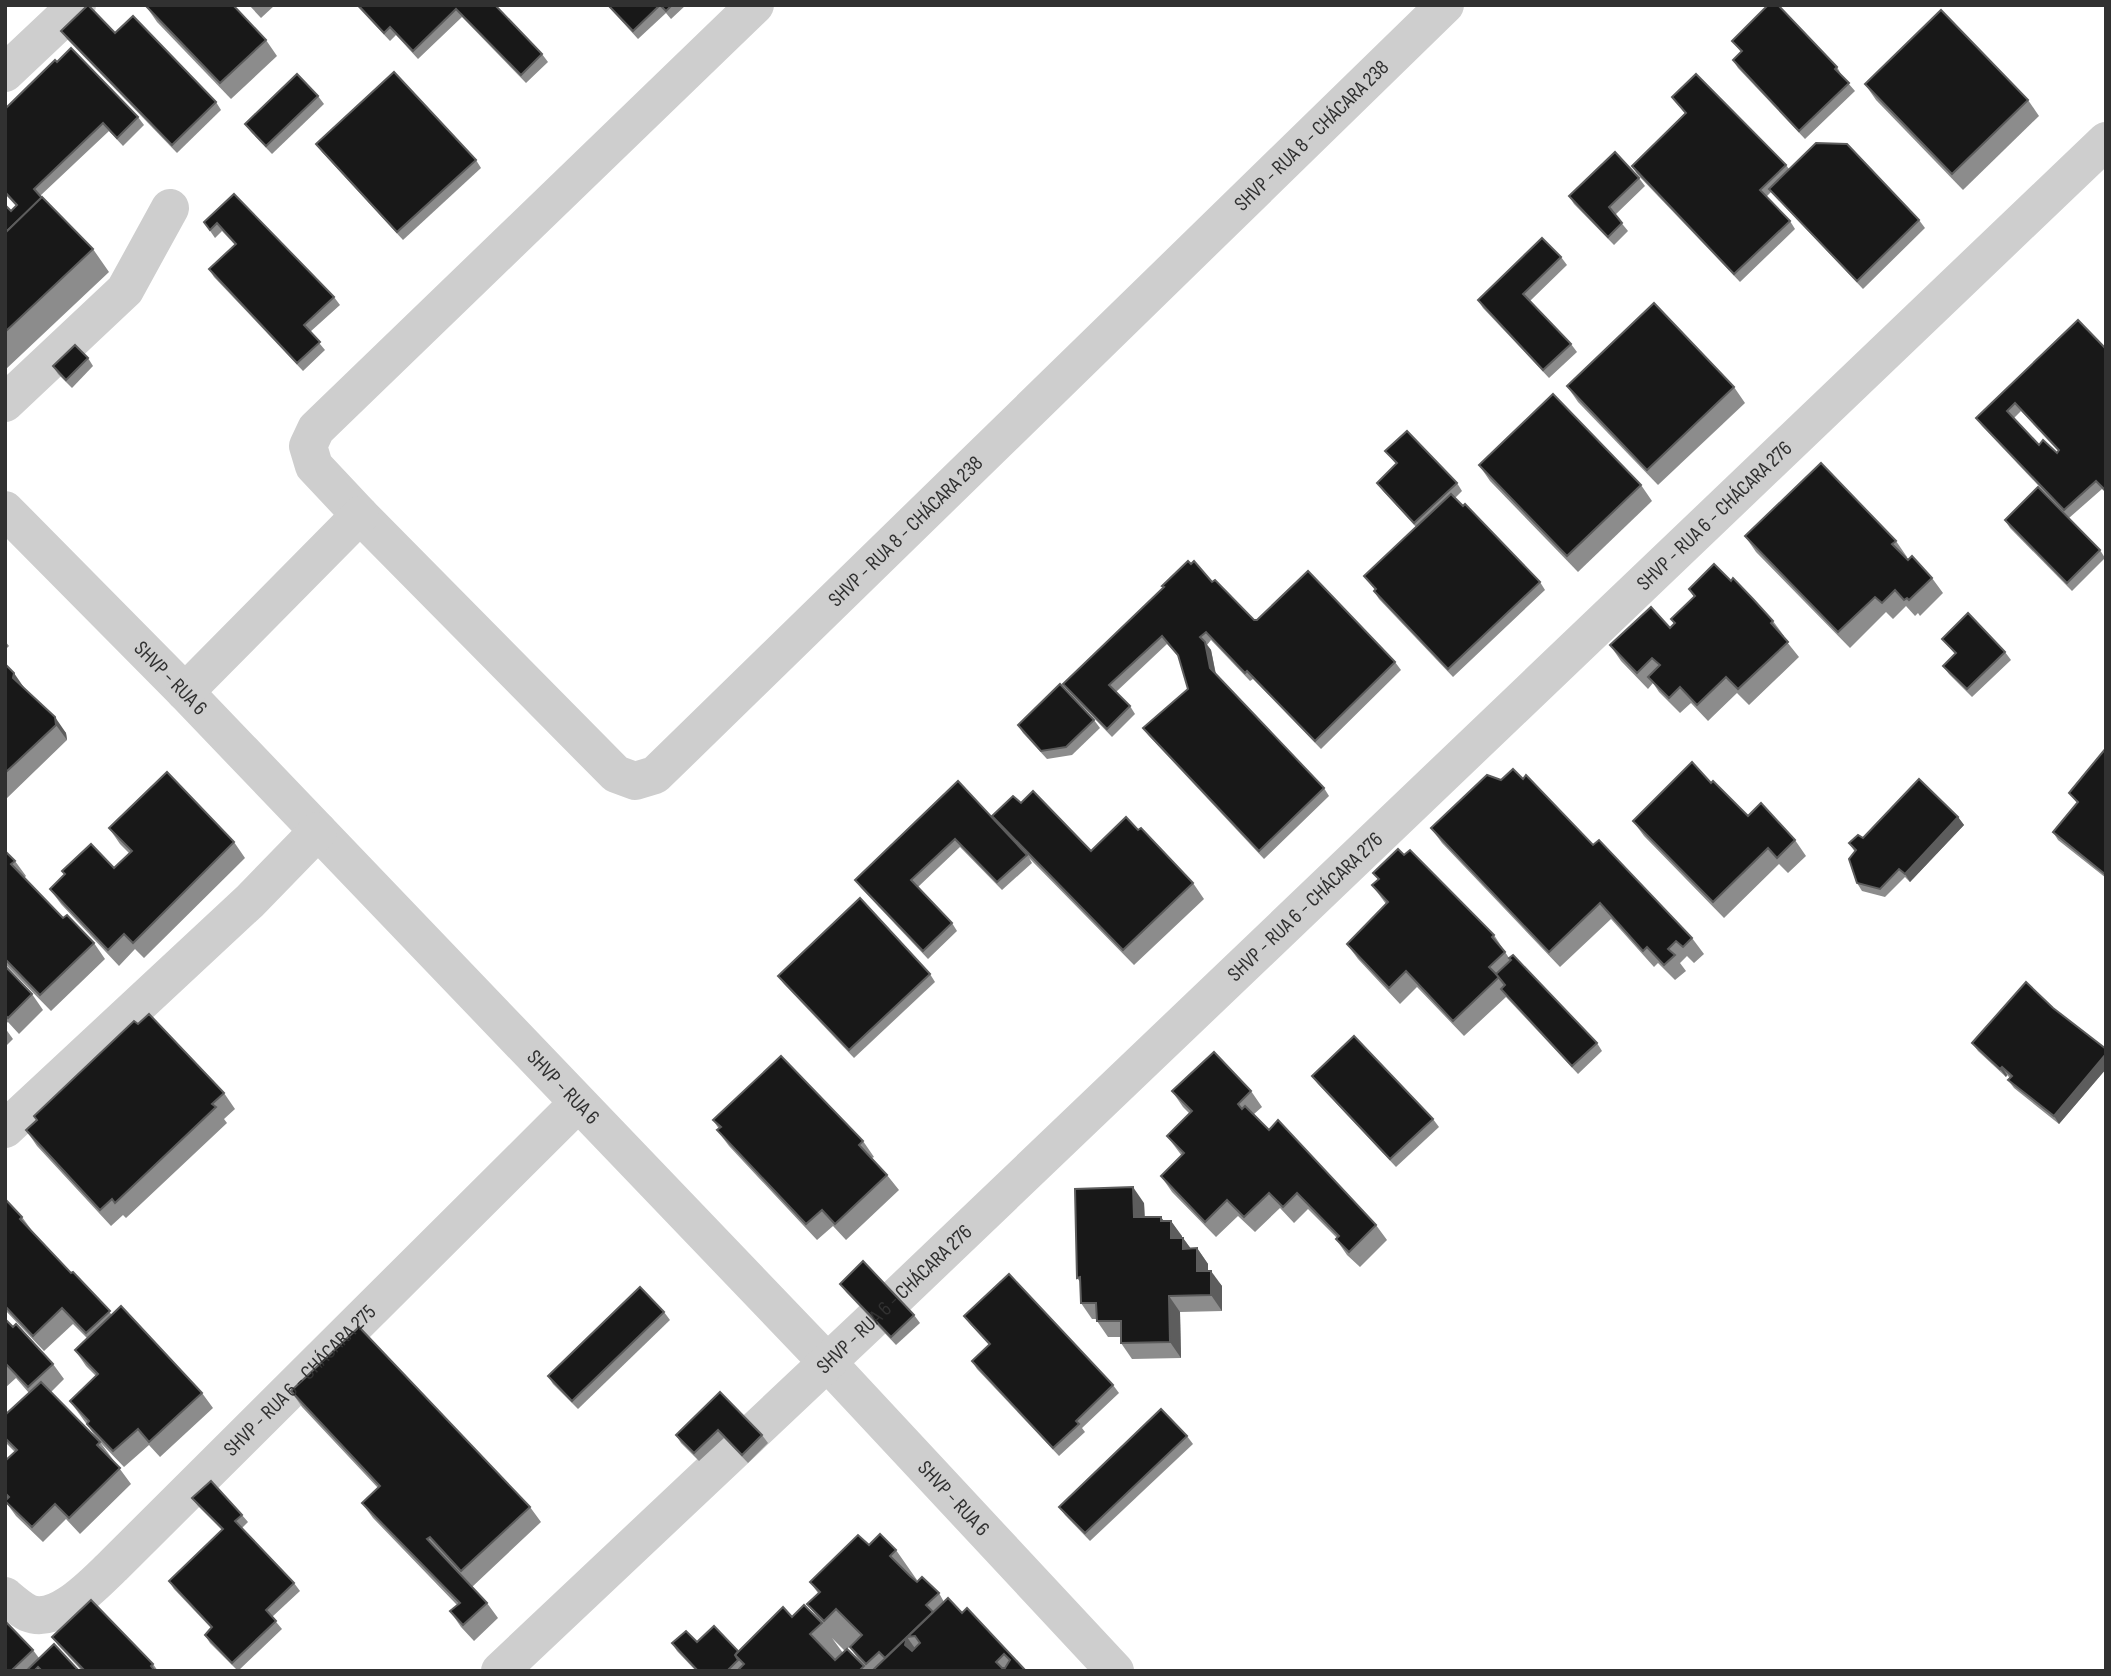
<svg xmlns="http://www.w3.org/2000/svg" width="2111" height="1676" font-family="'Sofia Sans Condensed',sans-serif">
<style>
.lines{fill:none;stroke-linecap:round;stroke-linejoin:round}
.minor{stroke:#cecece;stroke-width:38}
.wall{fill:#8c8c8c;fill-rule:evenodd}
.shaded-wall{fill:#5d5d5d}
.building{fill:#181818;stroke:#5d5d5d;stroke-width:2;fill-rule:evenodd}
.labels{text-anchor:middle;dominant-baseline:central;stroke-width:7;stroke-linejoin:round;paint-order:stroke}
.street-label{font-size:21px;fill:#313131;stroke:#fff}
</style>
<rect width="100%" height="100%" fill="#fff"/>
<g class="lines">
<g class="minor">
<path id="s1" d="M755 5 316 429 308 446 314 466 360 515 616 774 635 781 655 775 1445 5"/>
<path d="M5 73 77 5"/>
<path d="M5 403 125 290 170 208"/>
<path id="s2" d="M5 510 185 692 826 1361 1115 1671"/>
<path d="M185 692 360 515"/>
<path d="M5 1129 250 901 318 831"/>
<path id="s3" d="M5 1596C12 1602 20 1609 28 1613 57 1625 94 1584 113 1566L577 1104"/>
<path id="s4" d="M500 1671 868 1324 2106 141"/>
</g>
</g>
<g class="wall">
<path d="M249 5H275L261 18Z"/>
<path d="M356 5H495L542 54 548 62 526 83 462 17 418 59 396 35 390 41Z"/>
<path d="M607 5H686L671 19 666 13 638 39Z"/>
<path d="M146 6 266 40 277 56 231 99 157 22Z"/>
<path d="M61 31 115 33 216 102 221 110 177 153 67 39Z"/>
<path d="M1732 41 1837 67 1842 76 1855 91 1805 139 1738 68 1733 60 1741 52Z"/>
<path d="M1865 84 2028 100 2039 116 1963 190 1876 100Z"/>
<path d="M318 96 324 104 272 154 251 132 245 124Z"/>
<path d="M1672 97 1786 165 1789 169 1919 220 1925 228 1863 289 1771 192 1766 197 1790 221 1795 229 1740 282 1637 174 1632 166 1685 113Z"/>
<path d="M5 109 138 117 144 125 123 146 109 131 40 196 93 249 109 272 5 370V205L11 211 16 206 5 194Z"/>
<path d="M316 144 476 160 481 168 403 240 322 152Z"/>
<path d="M1639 178 1645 186 1615 215 1628 231 1614 245 1574 204 1569 196Z"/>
<path d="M234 194 334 297 340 305 310 332 325 350 303 371 214 277 209 269 235 245 222 231 215 238 204 222Z"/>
<path d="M1561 257 1567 265 1530 301 1571 344 1577 352 1549 378 1483 308 1478 300Z"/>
<path d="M2106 349V493L2102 489 2069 518 1982 426 1976 418ZM2021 411 2058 451 2057 453 2039 445 2014 418Z"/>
<path d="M88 358 93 366 72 388 58 374 53 366Z"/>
<path d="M1567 386 1734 387 1745 403 1658 485 1578 402Z"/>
<path d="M1385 451 1457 483 1462 491 1455 498 1540 582 1545 590 1453 677 1379 599 1374 591 1375 590 1364 576 1416 527 1383 491 1377 483 1396 464Z"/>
<path d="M1479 465 1641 485 1652 501 1578 572 1490 481Z"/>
<path d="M2005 520 2100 550 2105 558 2072 591 2010 528Z"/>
<path d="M1745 536 1896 541 1907 557 1906 558 1932 578 1943 593 1920 616 1918 613 1915 616 1906 606 1893 619 1886 612 1850 648 1756 552Z"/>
<path d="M1731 581 1773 621 1784 636 1783 637 1799 657 1749 705 1737 693 1708 721 1691 703 1680 713 1659 692 1653 683 1648 689 1621 661 1610 645 1670 628 1674 624 1671 619 1694 597 1689 589Z"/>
<path d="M1212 582 1254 620 1395 662 1401 670 1321 749 1253 679 1250 681 1211 640 1207 645 1211 650 1216 674 1324 788 1329 796 1264 859 1149 736 1143 728 1188 689 1179 657 1167 644 1116 692 1130 706 1135 714 1112 737 1069 692 1063 684Z"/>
<path d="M1942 639 2005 652 2011 660 1972 697 1949 674 1943 666 1955 654Z"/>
<path d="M5 641 9 646 5 650Z"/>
<path d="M5 664 25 689 66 733 67 740 5 800Z"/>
<path d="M1094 720 1100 728 1072 755 1047 759 1023 733 1018 725Z"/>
<path d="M2106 748V878L2058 840 2053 832 2077 803 2069 793Z"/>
<path d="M1523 779 1692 938 1704 954 1694 963 1687 956 1680 963 1686 971 1675 980 1658 963 1654 967 1611 919 1560 967 1442 843 1431 828 1501 780Z"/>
<path d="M958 781 998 824 992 816 1021 803 1091 851 1138 830 1193 883 1204 899 1134 965 1029 858 1032 863 1002 890 960 847 918 887 952 923 957 931 928 959 861 888 855 880Z"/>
<path d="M1711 783 1748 816 1795 840 1806 856 1788 873 1779 864 1724 918 1644 836 1633 821Z"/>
<path d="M1958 817 1964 825 1910 882 1905 877 1885 897 1862 891 1857 883 1855 852 1849 843 1863 838Z"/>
<path d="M109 828 234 842 245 858 144 958 135 949 119 966 61 904 50 889 65 875 62 871 114 868 129 853 120 844Z"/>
<path d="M5 851 15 861 26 876 24 878 63 918 94 943 105 959 51 1011 5 964Z"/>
<path d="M1404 855 1494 935 1509 958 1597 1043 1602 1051 1578 1074 1506 997 1464 1036 1417 987 1400 1004 1358 959 1347 944 1386 904 1372 885 1378 879 1373 873Z"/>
<path d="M5 966 32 994 43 1010 19 1034 8 1022 5 1024Z"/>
<path d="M930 974 935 982 854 1058 784 984 778 976Z"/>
<path d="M2053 1008 2106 1049V1069L2059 1124 2014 1088 2008 1080 2010 1078 2007 1075 2006 1077 1978 1051 1972 1043Z"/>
<path d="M138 1024 224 1093 235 1109 224 1119 227 1123 126 1218 123 1215 111 1226 37 1146 26 1130 37 1121 34 1116Z"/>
<path d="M5 1028 13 1039 5 1047Z"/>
<path d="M1312 1076 1433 1119 1439 1127 1396 1167 1318 1084Z"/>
<path d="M1172 1091H1251L1262 1107 1254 1114 1269 1130 1376 1225 1387 1240 1360 1267 1347 1255 1336 1239 1337 1238 1308 1209 1294 1223 1280 1208 1255 1232 1238 1216 1216 1237 1172 1192 1161 1176 1182 1156 1167 1136 1190 1114 1183 1107Z"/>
<path d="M713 1120 863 1141 874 1157 872 1158 887 1175 899 1190 846 1240 833 1226 817 1240 729 1146 717 1130 719 1129Z"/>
<path d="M5 1199 22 1217 33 1232 71 1273 112 1315 202 1393 213 1408 160 1457 149 1445 124 1467 98 1440 70 1401 96 1376 86 1366 75 1350 87 1338 73 1324 44 1351 5 1310Z"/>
<path d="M1144 1203 1145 1217 1164 1221H1171L1182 1238H1183L1191 1249 1197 1248 1208 1264V1271L1222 1286V1311L1180 1312 1181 1358 1132 1359 1121 1343V1337H1108L1097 1321V1319H1092L1081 1303V1283L1077 1278Z"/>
<path d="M840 1284 914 1315 920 1323 896 1345 846 1292Z"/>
<path d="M664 1312 670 1320 578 1409 553 1384 548 1376Z"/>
<path d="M964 1316 1113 1385 1119 1393 1082 1428 1085 1432 1059 1456 977 1369 972 1361 989 1345 970 1324Z"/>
<path d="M5 1319 53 1364 64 1379 51 1392 100 1442 131 1484 80 1534 66 1519 43 1542 16 1516 5 1501 7 1499 5 1498V1461L15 1452 5 1442V1415L29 1393 16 1378 5 1388Z"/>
<path d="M291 1391 530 1507 541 1522 472 1587 440 1553 487 1603 498 1618 474 1641 461 1627 450 1611 457 1605 373 1518 362 1503 378 1488 302 1407Z"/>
<path d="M720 1392 762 1435 768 1443 748 1463 724 1438 699 1461 681 1443 676 1435Z"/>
<path d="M1187 1436 1193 1444 1090 1541 1065 1515 1059 1507Z"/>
<path d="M192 1498 242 1515 248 1522 242 1528 294 1583 300 1591 272 1617 282 1629 238 1671 210 1643 205 1635 211 1628 174 1589 169 1581 222 1530 198 1506Z"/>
<path d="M869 1545 896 1550 917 1580 916 1581 939 1593 944 1602 962 1613 1026 1671H696L677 1651 672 1643 697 1642 738 1651 792 1617 818 1618 807 1604 818 1593 810 1582ZM832 1638 845 1651 857 1639H858L850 1647 860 1662 843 1653Z"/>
<path d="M52 1637 153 1664 158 1671H82L58 1645Z"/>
<path d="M33 1650 39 1658 25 1671H5Z"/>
</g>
<g class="shaded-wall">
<path d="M1205 642 1211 650 1216 676 1210 668Z"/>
<path d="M14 673 25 689 13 678Z"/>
<path d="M55 717 66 733 67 740 56 725Z"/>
<path d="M1958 817 1964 825 1910 882 1905 874Z"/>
<path d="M2106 1054V1069L2059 1124 2054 1116Z"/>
<path d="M2002 1067 2007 1075 2006 1077 2000 1069Z"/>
<path d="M1133 1187 1144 1203 1145 1233 1134 1217Z"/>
<path d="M1161 1217 1171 1231V1221L1182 1236V1254L1161 1221Z"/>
<path d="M1183 1238 1194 1253 1183 1249Z"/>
<path d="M1197 1248 1208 1264V1286L1197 1271Z"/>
<path d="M1211 1271 1222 1286V1311L1211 1295Z"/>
<path d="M1169 1296 1180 1312 1181 1358 1170 1342Z"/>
<path d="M907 1637 931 1671 905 1645Z"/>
</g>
<g class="building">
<path d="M88 5 115 33 133 16 216 102 172 145 61 31Z"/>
<path d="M147 5H233L266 40 220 83 146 6Z"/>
<path d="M358 5H495L542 54 521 75 456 9 413 51 390 27 384 33Z"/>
<path d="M608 5H660L633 31Z"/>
<path d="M660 5H672L666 11Z"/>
<path d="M1768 5H1778L1837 67 1835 69 1849 83 1799 131 1733 60 1742 51 1732 41Z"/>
<path d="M1941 10 2028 100 1952 174 1865 84Z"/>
<path d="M71 48 138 117 117 138 103 123 34 189 42 198 5 233V205L11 211 17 205 5 192V109L55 60 57 62Z"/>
<path d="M394 72 476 160 397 232 316 144Z"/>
<path d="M297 74 318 96 266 146 245 124Z"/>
<path d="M1696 74 1786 165 1760 190 1790 221 1734 274 1632 166 1686 113 1672 97Z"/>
<path d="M1816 143 1847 144 1919 220 1857 281 1769 189Z"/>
<path d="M1615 152 1639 178 1609 207 1622 223 1608 237 1569 196Z"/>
<path d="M234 194 334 297 304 325 320 342 297 363 209 269 236 244 217 223 210 230 204 222Z"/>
<path d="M42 197 93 249 5 332V233Z"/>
<path d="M1542 238 1561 257 1523 294 1571 344 1543 370 1478 300Z"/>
<path d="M1654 303 1734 387 1647 470 1567 386Z"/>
<path d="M2078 320 2106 349V491L2096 481 2064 510 1976 418ZM2015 403 2059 450 2057 453 2043 440 2039 445 2007 411Z"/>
<path d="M75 345 88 358 66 380 53 366Z"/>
<path d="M1553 394 1641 485 1567 556 1479 465Z"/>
<path d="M1407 431 1457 483 1414 523 1377 483 1397 463 1385 451Z"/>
<path d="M1821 463 1896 541 1892 544 1908 560 1912 556 1932 578 1909 600 1907 598 1904 600 1895 590 1882 603 1875 597 1838 632 1745 536Z"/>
<path d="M2038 487 2100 550 2067 583 2005 520Z"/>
<path d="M1451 494 1463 506 1465 504 1540 582 1448 669 1374 591 1376 589 1364 576Z"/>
<path d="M1188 561 1191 564 1194 561 1212 582 1215 580 1254 620H1257L1308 571 1395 662 1315 741 1247 671 1245 673 1206 632 1200 637 1205 642 1210 668 1324 788 1259 851 1143 728 1188 689 1178 655 1162 636 1109 685 1130 706 1107 729 1063 684 1164 587 1162 586Z"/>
<path d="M1714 564 1731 581 1733 578 1753 599 1773 621 1771 623 1788 642 1738 689 1726 677 1697 705 1680 687 1669 698 1648 677 1660 665 1652 658 1637 673 1610 645 1651 607 1670 628 1675 623 1671 619 1695 596 1689 589Z"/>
<path d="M1968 613 2005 652 1967 689 1943 666 1956 653 1942 639Z"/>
<path d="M5 664 14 673 13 678 55 717 56 725 5 773Z"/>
<path d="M1060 684 1094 720 1066 747 1041 751 1018 725Z"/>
<path d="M2106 748V875L2053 832 2078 802 2069 793Z"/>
<path d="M1692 762 1711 783 1713 781 1748 816 1761 803 1795 840 1777 858 1768 848 1713 902 1633 821Z"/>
<path d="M1513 769 1523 779 1526 775 1593 845 1599 840 1692 938 1683 947 1676 941 1668 949 1675 955 1664 965 1647 947 1643 951 1600 903 1549 952 1431 828 1487 775 1501 780Z"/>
<path d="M167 772 234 842 133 943 124 934 108 950 50 889 65 874 62 871 91 844 114 868 132 851 109 828Z"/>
<path d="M1919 779 1958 817 1905 874 1899 869 1880 889 1857 883 1849 859 1856 850 1849 843 1858 835 1863 838Z"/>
<path d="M958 781 1027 855 997 882 955 839 911 880 952 923 923 951 855 880Z"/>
<path d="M1033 791 1091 851 1126 817 1138 830 1141 828 1193 883 1123 950 992 816 1013 796 1021 803Z"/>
<path d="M1398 849 1404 855 1410 850 1494 935 1492 937 1505 952 1489 967 1499 977 1453 1021 1406 971 1389 988 1347 944 1388 902 1372 885 1379 879 1373 873Z"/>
<path d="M5 851 15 861 11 864 63 918 67 915 94 943 40 995 5 959Z"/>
<path d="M860 898 930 974 849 1050 778 976Z"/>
<path d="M1513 955 1597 1043 1572 1066 1501 989 1505 985 1496 974 1511 960 1509 958Z"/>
<path d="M5 966 32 994 8 1018 5 1015Z"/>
<path d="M2026 982 2053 1008 2106 1049V1054L2054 1116 2008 1080 2012 1076 2002 1067 2000 1069 1972 1043Z"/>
<path d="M149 1014 224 1093 212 1104 216 1107 115 1203 112 1199 100 1210 26 1130 37 1120 34 1116 134 1021 138 1024Z"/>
<path d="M1354 1036 1433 1119 1390 1159 1312 1076Z"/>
<path d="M1214 1052 1251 1091 1238 1104 1242 1109 1245 1106 1269 1130 1278 1120 1376 1225 1349 1252 1336 1239 1339 1236 1297 1193 1283 1207 1269 1193 1244 1217 1227 1200 1205 1222 1161 1176 1184 1153 1167 1136 1192 1111 1172 1091Z"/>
<path d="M781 1056 863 1141 859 1145 887 1175 835 1224 822 1210 806 1224 717 1130 721 1127 713 1120Z"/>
<path d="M1133 1187 1134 1217H1161V1221H1171V1238H1183V1249L1197 1248V1271H1211V1295L1169 1296 1170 1342 1121 1343V1321H1097L1096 1303H1081L1080 1277 1077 1278 1075 1189Z"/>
<path d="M5 1199 22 1217 20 1219 71 1273 73 1272 110 1311 86 1333 62 1308 33 1336 5 1306Z"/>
<path d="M863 1261 914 1315 891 1337 840 1284Z"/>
<path d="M1009 1274 1113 1385 1076 1421 1079 1424 1053 1448 972 1361 990 1344 964 1316Z"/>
<path d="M640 1287 664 1312 572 1401 548 1376Z"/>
<path d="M121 1306 202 1393 149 1442 138 1429 113 1451 87 1424 89 1421 70 1401 98 1374 75 1350Z"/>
<path d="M5 1319 13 1327 16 1324 53 1364 28 1387 5 1363Z"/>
<path d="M359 1327 530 1507 461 1571 430 1537 427 1539 487 1603 463 1625 450 1611 460 1603 362 1503 380 1486 291 1391Z"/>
<path d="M41 1382 100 1442 97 1445 120 1468 69 1518 55 1504 32 1527 5 1501 9 1497 5 1493V1461L17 1450 5 1438V1415Z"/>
<path d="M720 1392 762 1435 742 1455 718 1430 694 1453 676 1435Z"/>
<path d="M1161 1409 1187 1436 1085 1533 1059 1507Z"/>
<path d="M211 1481 242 1515 235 1521 294 1583 266 1610 276 1621 232 1663 205 1635 212 1627 169 1581 223 1529 192 1498Z"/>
<path d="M880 1534 896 1550 890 1556 910 1576 917 1582 922 1577 939 1593 926 1605 933 1612 885 1658 879 1652 866 1664 850 1647 862 1635 836 1609 824 1621 807 1604 820 1592 810 1582 858 1535 869 1545Z"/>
<path d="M948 1598 962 1613 967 1608 1026 1671H872ZM915 1636 920 1643 912 1651 905 1645 907 1637ZM1004 1654 1010 1660 1005 1668H1002L996 1662Z"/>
<path d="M91 1600 153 1664 151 1666 155 1671H85L52 1637Z"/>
<path d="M804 1605 822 1623 810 1634 835 1660 847 1649 864 1666 859 1671H737L744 1664 735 1655 783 1607 792 1617Z"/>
<path d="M5 1621 33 1650 11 1671H5Z"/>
<path d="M714 1626 738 1651 735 1655 738 1660 727 1671H698L672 1643 686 1631 697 1642Z"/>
<path d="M54 1644 79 1671H42L38 1667 35 1670 36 1671H26Z"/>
</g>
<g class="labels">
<g class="street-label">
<text stroke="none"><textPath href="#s1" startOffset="2039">SHVP - RUA 8 - CHÁCARA 238</textPath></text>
<text stroke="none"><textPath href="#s4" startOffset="1676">SHVP - RUA 6 - CHÁCARA 276</textPath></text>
<text stroke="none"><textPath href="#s1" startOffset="1472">SHVP - RUA 8 - CHÁCARA 238</textPath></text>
<text stroke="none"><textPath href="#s2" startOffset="236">SHVP - RUA 6</textPath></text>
<text stroke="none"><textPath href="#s4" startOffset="1110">SHVP - RUA 6 - CHÁCARA 276</textPath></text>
<text stroke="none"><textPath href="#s2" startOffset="803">SHVP - RUA 6</textPath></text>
<text stroke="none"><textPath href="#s4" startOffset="542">SHVP - RUA 6 - CHÁCARA 276</textPath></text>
<text stroke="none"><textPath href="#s3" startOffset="394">SHVP - RUA 6 - CHÁCARA 275</textPath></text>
<text stroke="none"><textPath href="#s2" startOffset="1370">SHVP - RUA 6</textPath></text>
</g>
</g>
<rect width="2111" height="1676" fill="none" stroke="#313131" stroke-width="14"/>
</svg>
